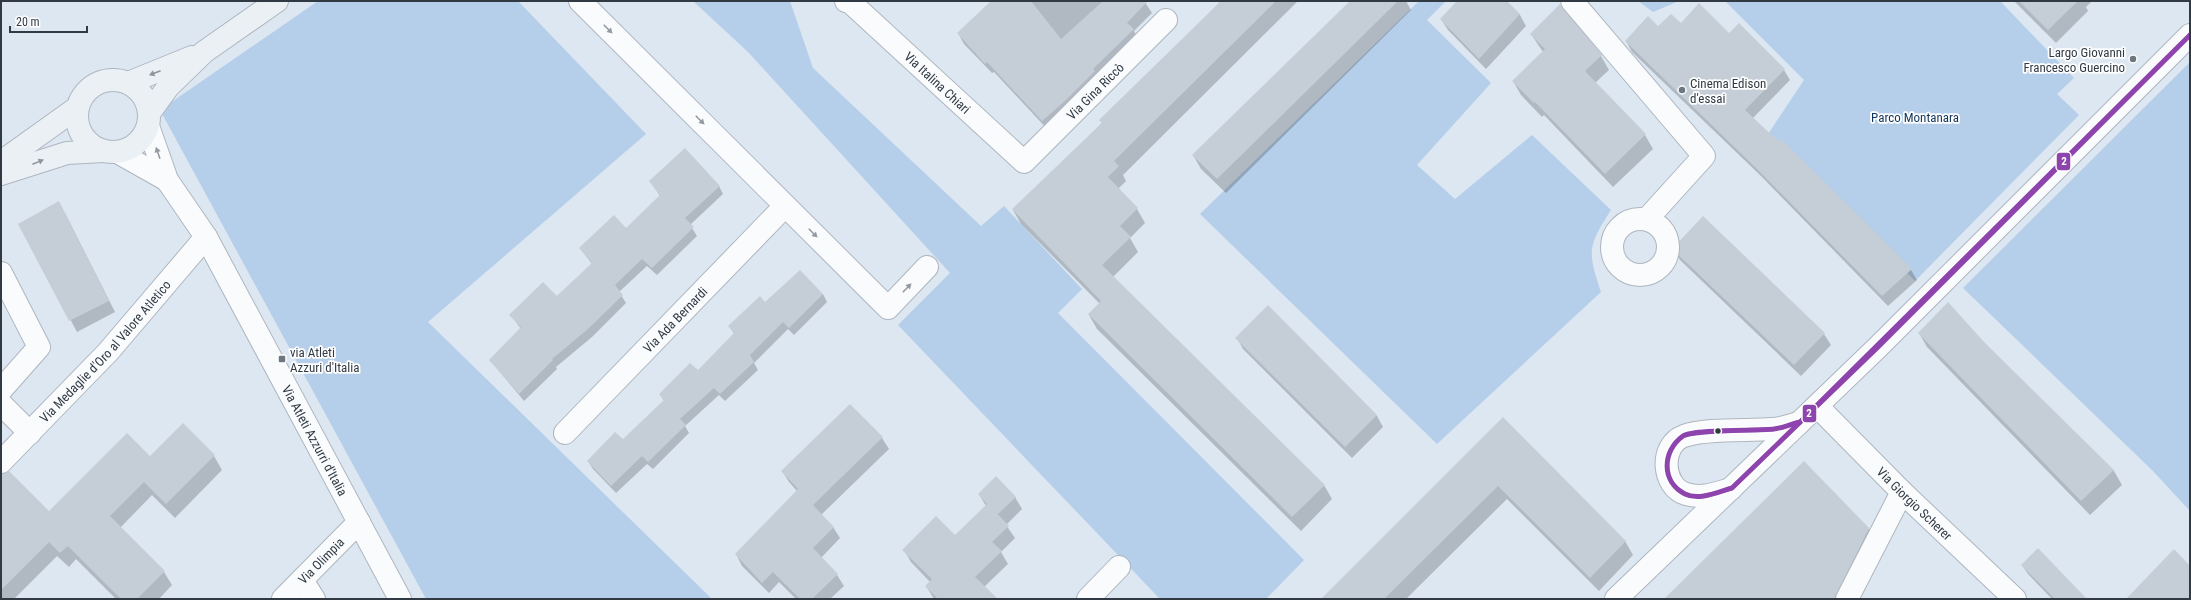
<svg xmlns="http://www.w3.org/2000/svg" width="2191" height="600" font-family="'Roboto Condensed',sans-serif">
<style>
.green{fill:#b5cee9}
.shadow{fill:#0003}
.building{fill:#c5ced7}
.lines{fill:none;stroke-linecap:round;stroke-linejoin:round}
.street-casing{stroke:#aeb6bf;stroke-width:24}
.secondary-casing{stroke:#aeb6bf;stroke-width:24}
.street{stroke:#fafbfd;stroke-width:22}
.secondary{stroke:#ebf0f5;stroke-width:22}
.bus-1-casing{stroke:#fff;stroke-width:8}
.bus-1{stroke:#8e44ad;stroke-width:5}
.oneway{fill:#969aa0}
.oneway2{fill:#8e959c}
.poi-dot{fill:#6d7780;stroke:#fff;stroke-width:1.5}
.bus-dot{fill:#313a43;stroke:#fff;stroke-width:1.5}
.labels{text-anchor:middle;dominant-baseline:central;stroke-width:3.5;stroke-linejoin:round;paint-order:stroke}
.poi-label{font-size:13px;fill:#313a43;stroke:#fff;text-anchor:start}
.street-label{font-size:13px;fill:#313a43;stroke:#fff}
.park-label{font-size:13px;fill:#11365b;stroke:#fff}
.line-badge{stroke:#fff;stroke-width:1.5}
.badge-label{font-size:11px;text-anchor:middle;font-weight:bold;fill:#fff}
</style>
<rect width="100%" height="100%" fill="#dde7f2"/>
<g class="green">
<path d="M318 1H518L646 134 428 322 712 599H426L160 110Z"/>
<path d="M693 1H790L813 68 981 226 1004 206 1082 289 1058 313 1304 560 1266 599H1160L898 325 950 273 748 52Z"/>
<path d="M1419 1H1446L1427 20 1491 83 1417 165 1455 199 1532 135 1611 210C1588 246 1587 251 1601 292L1437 444 1200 214Z"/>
<path d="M1638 1H1679L1653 12Z"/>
<path d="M1725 1H2000L2074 78 2057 94 2079 115 1915 281 1768 134 1804 80Z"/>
<path d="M2190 62V511L2152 470 1963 288Z"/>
</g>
<g class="shadow">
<path d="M993 1H1144L1152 13 1134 31 1139 40 1049 131 994 72 992 73 964 44 958 33Z"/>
<path d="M1221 1H1298L1123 175 1126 181 1118 189 1137 209 1145 223 1130 238 1138 252 1113 277 1324 485 1332 499 1301 531 1097 329 1089 315 1100 304 1021 224 1013 210 1102 123Z"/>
<path d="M1351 1H1406L1411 10 1226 193 1201 169 1193 155Z"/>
<path d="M1459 1H1505L1520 15 1526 26 1486 69 1448 30 1441 19Z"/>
<path d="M2014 1H2092L2086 7 2088 11 2056 43Z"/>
<path d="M1560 6 1601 56 1609 70 1595 83 1645 135 1653 149 1613 187 1544 115 1542 117 1521 95 1513 81 1543 52 1531 34Z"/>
<path d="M1681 25 1729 35 1784 70 1790 80 1752 119 1911 270 1917 280 1888 306 1762 177 1632 52 1626 41 1658 28Z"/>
<path d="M650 181 719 186 723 194 690 225 697 236 657 275 647 266 619 292 626 303 592 337 556 367 557 369 524 401 490 360 521 329 511 315 556 297 592 264 580 248 626 230 660 196Z"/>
<path d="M65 213 115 312 77 332 20 224Z"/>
<path d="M1674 249 1824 334 1831 345 1801 376 1680 260Z"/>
<path d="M823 294 827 302 794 335 788 329 754 363 758 370 725 401 719 395 685 426 689 433 653 469 647 464 616 493 593 469 588 461 623 440 664 401 660 394 698 371 734 334 730 326 765 304Z"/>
<path d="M1268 306 1377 416 1383 427 1352 458 1243 349 1237 338Z"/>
<path d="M1919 333 1984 344 2114 471 2122 485 2090 515 1927 347Z"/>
<path d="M1503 418 1625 541 1633 555 1599 591 1507 499 1406 599H1322Z"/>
<path d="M882 438 889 449 821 515 833 527 840 538 821 558 837 575 844 586 830 599H796L779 582 769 593 742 566 736 554 797 491 789 482 782 471Z"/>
<path d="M214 456 222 470 175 518 152 495 120 528 164 572 172 585 159 599H116L76 559 69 567 57 556 14 599H1V481L49 513 150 458Z"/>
<path d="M979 494 1015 497 1022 509 1006 525 1015 538 1001 552 1008 564 984 587 996 599H934L926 586 930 582 911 562 904 550 955 536 986 506Z"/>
<path d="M1869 529 1873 536 1840 599H1665Z"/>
<path d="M2022 565 2086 599H2052L2028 574Z"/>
</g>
<g class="building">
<path d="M991 1H1031L1061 39 1103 1H1148L1127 23 1134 29 1093 69 1095 71 1065 101 1042 121 987 62 985 64 957 33Z"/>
<path d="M1221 1H1276L1114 161 1119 166 1108 177 1138 208 1120 226 1131 237 1102 265 1325 485 1292 517 1088 314 1101 301 1012 209 1102 123 1099 120Z"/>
<path d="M1350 1H1398L1217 179 1192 155Z"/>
<path d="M1457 1H1507L1520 14 1479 59 1440 19Z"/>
<path d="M2019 1H2078L2048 30Z"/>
<path d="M1699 3 1729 33 1739 23 1785 69 1745 110 1778 141 1780 138 1912 269 1882 296 1755 167 1625 41 1648 16 1658 26 1671 14 1681 23Z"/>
<path d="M1560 4 1602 55 1585 71 1646 134 1605 174 1535 102 1534 103 1512 81 1545 49 1530 34Z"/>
<path d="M685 148 720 186 685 218 694 227 652 268 642 259 615 285 623 295 588 329 552 359 553 360 519 394 489 360 521 327 509 315 543 282 557 296 592 263 579 248 614 215 626 228 660 195 649 181Z"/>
<path d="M59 201 109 301 69 321 18 224Z"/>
<path d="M1703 216 1825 333 1794 365 1672 249Z"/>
<path d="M800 270 823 294 789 328 783 322 750 355 754 362 720 394 714 388 680 419 686 425 648 462 642 456 611 486 587 461 615 432 623 439 664 400 659 394 690 363 698 370 734 333 728 326 760 296 765 302Z"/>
<path d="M1948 302 1985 343 2114 470 2081 501 1918 333Z"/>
<path d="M1268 305 1377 415 1345 447 1235 338Z"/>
<path d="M850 404 883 437 813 505 834 527 813 548 838 574 812 599H800L773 572 762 583 735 554 798 489 781 471Z"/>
<path d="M1503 417 1626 541 1590 578 1498 486 1384 599H1321Z"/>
<path d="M183 423 215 455 166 504 144 482 110 516 165 571 137 599H121L68 546 60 553 49 542 1 590V474L9 471 49 511 127 433 150 456Z"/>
<path d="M1804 461 1869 528 1835 599H1664Z"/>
<path d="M996 476 1016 497 998 514 992 508 1009 526 992 542 1002 551 975 577 998 599H938L925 586 932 579 902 550 936 516 955 535 987 504 978 494Z"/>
<path d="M2038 548 2087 599H2055L2021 565Z"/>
<path d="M2174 549 2190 566V599H2126Z"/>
</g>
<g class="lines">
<defs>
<g id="street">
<path d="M580 1 888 308 927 267"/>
<path id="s1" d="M846 1 850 2 1024 162 1166 20"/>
<path d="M1572 1 1704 156 1647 219"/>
<path id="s2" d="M148 126 167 180 206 237 400 599"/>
<path d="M119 153 167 180"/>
<circle cx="1640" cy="247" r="28"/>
<path d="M1 273 39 347 1 390"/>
<path d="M1 404 30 433"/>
<path id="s3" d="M1817 406 1902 492 2015 599"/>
<path id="s4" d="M565 433 785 206"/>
<path id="s5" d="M1 462 108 352 206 237"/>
<path d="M1731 489C1717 493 1702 499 1686 494 1662 487 1659 445 1684 436 1704 428 1749 431 1772 429 1781 429 1790 425 1799 423"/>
<path d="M302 580 314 599"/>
<path id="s6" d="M283 599 359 522"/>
<path d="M1088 599 1119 567"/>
<path d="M1616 599 1878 347 2190 35"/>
<path d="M1847 599 1902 492"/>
</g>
<g id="secondary">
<circle cx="113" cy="116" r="36"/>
<path d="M128 83 192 57"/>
<path d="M150 112 168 87 204 52 277 1"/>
<path d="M1 162 78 107"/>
<path d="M1 174 67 153 103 151"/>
</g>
</defs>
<use href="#street" class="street-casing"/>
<use href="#secondary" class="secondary-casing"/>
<use href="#street" class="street"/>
<use href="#secondary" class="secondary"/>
<defs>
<path id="bus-1" d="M2190 35 1878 347 1732 488C1718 492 1699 501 1685 494 1661 482 1662 451 1683 436 1694 429 1756 431 1774 429 1782 428 1791 424 1800 422Z"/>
</defs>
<use href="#bus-1" class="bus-1-casing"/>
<use href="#bus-1" class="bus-1"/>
</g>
<defs><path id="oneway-solid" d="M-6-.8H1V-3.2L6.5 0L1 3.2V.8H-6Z"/></defs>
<g class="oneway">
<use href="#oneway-solid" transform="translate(608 29) rotate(45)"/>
<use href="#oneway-solid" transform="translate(700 120) rotate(45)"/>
<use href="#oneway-solid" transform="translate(158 153) rotate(-109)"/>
<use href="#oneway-solid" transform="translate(813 233) rotate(45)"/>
<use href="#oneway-solid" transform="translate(907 288) rotate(-46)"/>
</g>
<g class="oneway2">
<use href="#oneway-solid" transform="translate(155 73) rotate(159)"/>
<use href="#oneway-solid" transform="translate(38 162) rotate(-22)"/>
</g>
<g class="poi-dot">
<circle cx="2133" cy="59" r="4"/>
<circle cx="1682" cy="90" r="4"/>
<rect x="278" y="355" width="8" height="8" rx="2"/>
</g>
<circle class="bus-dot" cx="1718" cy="431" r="3.5"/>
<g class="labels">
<g class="poi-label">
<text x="2125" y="52" text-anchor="end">Largo Giovanni<tspan x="2125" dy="15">Francesco Guercino</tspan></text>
<text x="1690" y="83">Cinema Edison<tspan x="1690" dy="15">d'essai</tspan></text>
<text x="290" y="352">via Atleti<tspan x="290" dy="15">Azzuri d'Italia</tspan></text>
</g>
<g class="street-label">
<text stroke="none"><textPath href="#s1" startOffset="123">Via Italina Chiari</textPath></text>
<text stroke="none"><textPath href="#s1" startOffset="341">Via Gina Riccò</textPath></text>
<text stroke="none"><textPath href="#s4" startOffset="158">Via Ada Bernardi</textPath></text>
<text stroke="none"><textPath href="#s5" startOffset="152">Via Medaglie d'Oro al Valore Atletico</textPath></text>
<text stroke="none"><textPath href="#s2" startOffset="357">Via Atleti Azzurri d'Italia</textPath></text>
<text stroke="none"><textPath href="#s3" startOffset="138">Via Giorgio Scherer</textPath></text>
<text stroke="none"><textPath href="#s6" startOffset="54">Via Olimpia</textPath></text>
</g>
<g class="park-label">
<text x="1915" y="117">Parco Montanara</text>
</g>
</g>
<g class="line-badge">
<rect x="2056" y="152" width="15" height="19" rx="4" fill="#8e44ad"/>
<rect x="1802" y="404" width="15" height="19" rx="4" fill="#8e44ad"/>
</g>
<g class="badge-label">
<text x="2064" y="165">2</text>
<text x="1809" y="417">2</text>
</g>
<rect width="2191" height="600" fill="none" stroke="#313a43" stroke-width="4"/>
<path d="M10 26v6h77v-6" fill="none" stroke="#313a43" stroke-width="2"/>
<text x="16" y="26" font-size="12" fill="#313a43" stroke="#ffffff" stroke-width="3" paint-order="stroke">20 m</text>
</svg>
